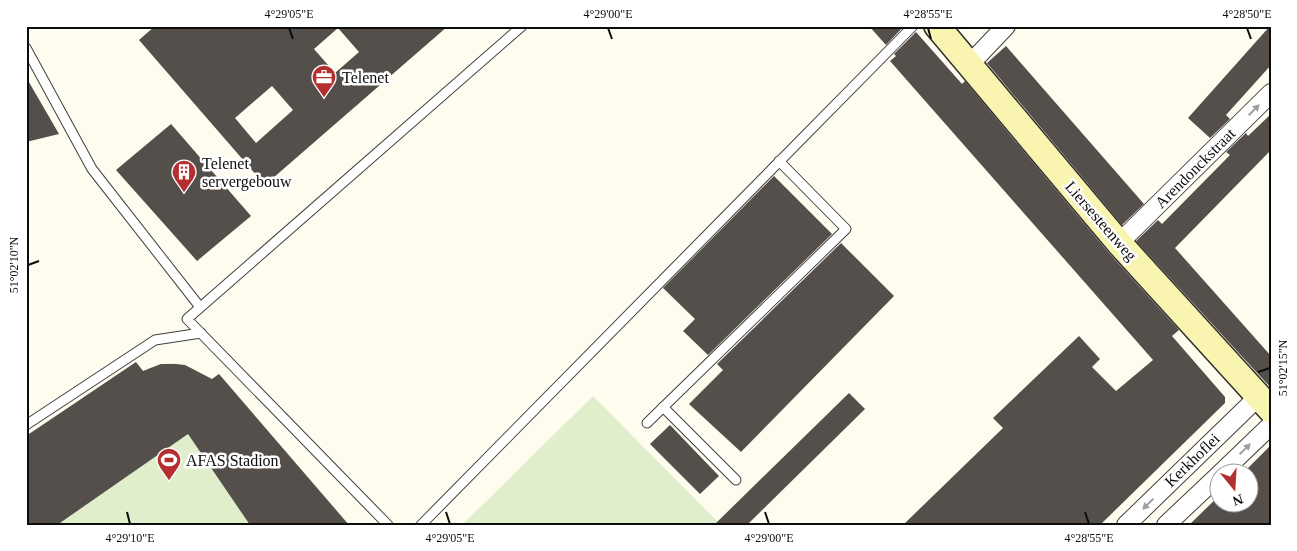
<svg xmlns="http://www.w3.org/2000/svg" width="1297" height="551" font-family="Georgia,serif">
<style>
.pitch{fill:#e1eecc}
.building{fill:#554f4b;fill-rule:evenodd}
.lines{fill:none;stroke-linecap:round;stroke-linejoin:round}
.service-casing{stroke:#404040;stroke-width:11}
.minor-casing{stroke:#404040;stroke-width:20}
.secondary-casing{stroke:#2f2f2f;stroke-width:28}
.service{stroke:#fff;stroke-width:9}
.minor{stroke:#fff;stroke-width:18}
.secondary{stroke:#f9f4af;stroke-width:25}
.oneway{fill:#9e9e9e}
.ticks{fill:none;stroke:#0d0d0d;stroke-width:2}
.labels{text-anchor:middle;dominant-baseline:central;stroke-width:5;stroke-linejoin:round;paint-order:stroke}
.poi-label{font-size:16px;fill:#0d0d0d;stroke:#fff;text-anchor:start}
.street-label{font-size:16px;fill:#0d0d0d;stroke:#fff}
.neatline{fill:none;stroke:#0d0d0d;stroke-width:2}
.ticks-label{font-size:12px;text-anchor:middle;fill:#0d0d0d}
</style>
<rect width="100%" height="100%" fill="#fefcef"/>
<g class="pitch">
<path d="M136 362 143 371C149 368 156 365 162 364 181 361 196 368 209 381L219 374 349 525H26V437Z"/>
<path d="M593 396 721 525H462Z"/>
</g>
<g class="building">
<path d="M155 26H448L265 185 139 40ZM338 28 359 52 335 73 314 49ZM272 86 293 110 256 143 235 118Z"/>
<path d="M869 26H904L886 45Z"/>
<path d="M1270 26H1271V65L1226 115 1230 119 1210 138 1188 118Z"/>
<path d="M916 32 962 84 965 81 1108 252 1179 330 1172 336 1225 397V403L1100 525H903L1003 428 993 418 1079 336 1100 359 1092 367 1116 391 1153 360 890 61 896 56 894 54Z"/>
<path d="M1006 46 1144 204 1122 225 987 63Z"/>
<path d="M26 77 59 134 26 142Z"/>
<path d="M1271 114V150L1175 248 1271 356V388L1136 241 1158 220 1162 224 1230 155 1226 152 1246 133 1248 136Z"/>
<path d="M171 124 251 216 197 261 116 170Z"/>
<path d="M774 176 832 234 708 355 683 331 695 319 663 288Z"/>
<path d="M841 243 894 296 741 452 689 404 723 370 717 364Z"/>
<path d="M136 362 143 371 161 364H176L185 365 212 379 219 374 349 525H250L188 434 57 525H26V436Z"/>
<path d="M849 393 865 409 747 525H714Z"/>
<path d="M670 425 719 476 700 494 650 444Z"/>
<path d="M1271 445V525H1189L1220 495V504H1250V474H1242Z"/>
</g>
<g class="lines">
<defs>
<g id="service">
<path d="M26 48 92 169 200 307"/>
<path d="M663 407 736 480"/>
<path d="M647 423 846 229 779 161"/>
<path d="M26 425 155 340 201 333"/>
<path d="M388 525 187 319 522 26"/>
<path d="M421 525 913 26"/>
</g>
<g id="minor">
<path d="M969 65 1006 26"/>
<path d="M1119 243 1271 93"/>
<path d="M1220 474 1271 425"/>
<path d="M1126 525 1258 397"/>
<path d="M1166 525 1220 474"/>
</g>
<path id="secondary" d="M937 26 1119 243 1271 410"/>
</defs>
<use href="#service" class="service-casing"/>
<use href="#minor" class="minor-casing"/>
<use href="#secondary" class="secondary-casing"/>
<use href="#service" class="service"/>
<use href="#minor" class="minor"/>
<use href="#secondary" class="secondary"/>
</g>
<defs><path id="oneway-solid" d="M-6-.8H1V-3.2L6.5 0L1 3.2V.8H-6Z" transform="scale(1.25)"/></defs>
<g class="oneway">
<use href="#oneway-solid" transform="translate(1254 110) rotate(-45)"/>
<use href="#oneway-solid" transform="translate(1245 449) rotate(-44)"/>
<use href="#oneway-solid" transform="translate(1148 504) rotate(136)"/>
</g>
<path class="ticks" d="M289 28 293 39M608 28 612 39M928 28 931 39M1247 28 1251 39M28 265 39 261M1258 372 1270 368M127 512 130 524M446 512 450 524M765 512 769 524M1085 512 1089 524"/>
<defs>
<symbol id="office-pin" viewBox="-11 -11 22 30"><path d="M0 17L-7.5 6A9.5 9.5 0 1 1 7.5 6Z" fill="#b42f30" stroke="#fff"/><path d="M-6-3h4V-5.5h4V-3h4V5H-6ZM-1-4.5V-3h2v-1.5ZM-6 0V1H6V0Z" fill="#fff"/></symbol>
<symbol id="building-pin" viewBox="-11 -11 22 30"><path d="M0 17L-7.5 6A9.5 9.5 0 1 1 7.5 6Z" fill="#b42f30" stroke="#fff"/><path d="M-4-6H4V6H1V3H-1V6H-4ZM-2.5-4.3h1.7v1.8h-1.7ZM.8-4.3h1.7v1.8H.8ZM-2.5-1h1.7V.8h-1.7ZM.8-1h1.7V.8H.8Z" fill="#fff"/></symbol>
<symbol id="stadium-pin" viewBox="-11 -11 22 30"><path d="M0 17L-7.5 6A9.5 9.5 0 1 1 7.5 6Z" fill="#b42f30" stroke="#fff"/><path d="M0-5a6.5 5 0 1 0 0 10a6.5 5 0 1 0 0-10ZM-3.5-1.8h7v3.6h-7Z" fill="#fff"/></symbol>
</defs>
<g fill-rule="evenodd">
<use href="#office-pin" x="310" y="63" width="28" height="38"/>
<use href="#building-pin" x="170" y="158" width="28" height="38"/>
<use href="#stadium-pin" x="155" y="446" width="28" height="38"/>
</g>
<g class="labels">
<g class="poi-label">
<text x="342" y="77">Telenet</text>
<text x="202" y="163">Telenet<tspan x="202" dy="18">servergebouw</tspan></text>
<text x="186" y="460">AFAS Stadion</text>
</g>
<g class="street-label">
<text transform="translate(1195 168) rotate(-45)">Arendonckstraat</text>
<text transform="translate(1101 221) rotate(49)">Liersesteenweg</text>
<text transform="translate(1192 460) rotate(-44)">Kerkhoflei</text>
</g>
</g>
<rect width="1297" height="551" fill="none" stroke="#ffffff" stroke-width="55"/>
<g transform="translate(1234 488) rotate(162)"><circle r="24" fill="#ffffff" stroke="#9e9e9e"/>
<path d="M0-4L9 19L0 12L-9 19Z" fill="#b42f30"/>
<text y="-8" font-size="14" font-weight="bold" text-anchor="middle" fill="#0d0d0d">N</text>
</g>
<rect x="28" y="28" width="1242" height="496" class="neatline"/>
<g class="ticks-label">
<text x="289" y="18">4°29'05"E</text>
<text x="608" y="18">4°29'00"E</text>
<text x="928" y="18">4°28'55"E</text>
<text x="1247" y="18">4°28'50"E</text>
<text transform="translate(14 265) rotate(-90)" y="4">51°02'10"N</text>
<text transform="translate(1283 368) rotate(-90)" y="4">51°02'15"N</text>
<text x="130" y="542">4°29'10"E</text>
<text x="450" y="542">4°29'05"E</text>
<text x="769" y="542">4°29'00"E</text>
<text x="1089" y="542">4°28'55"E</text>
</g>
</svg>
